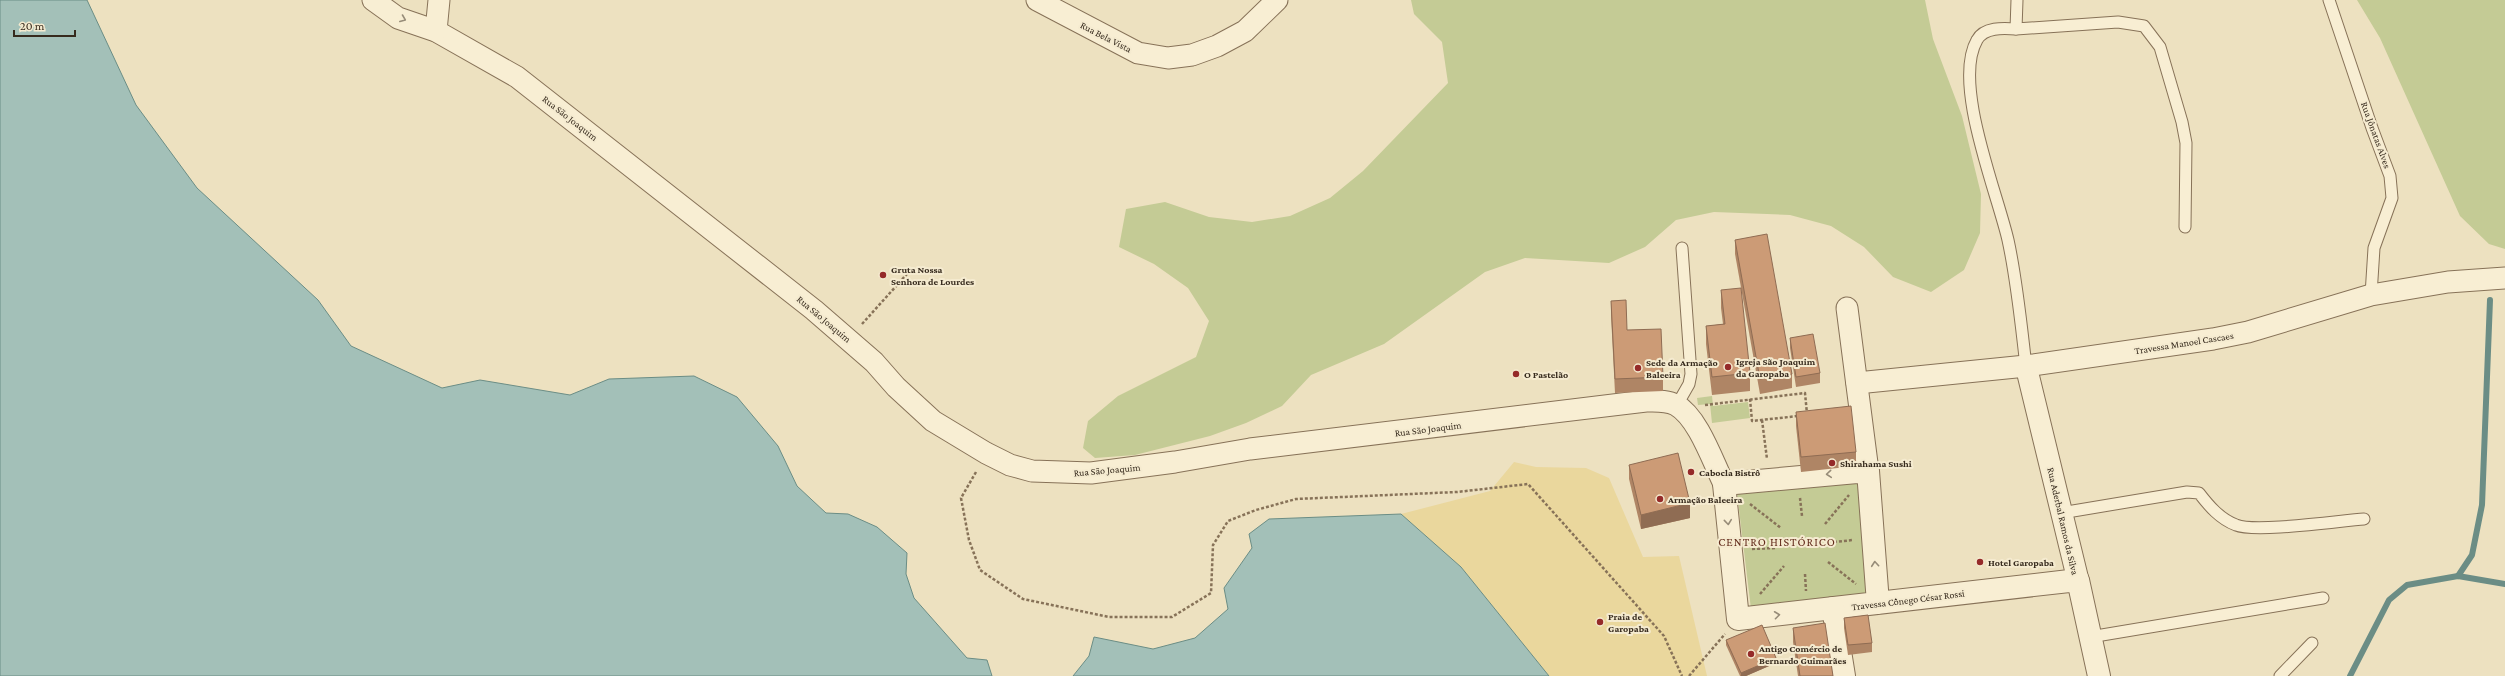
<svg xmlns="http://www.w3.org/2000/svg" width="2505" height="676" font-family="'Crimson Pro',serif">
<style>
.green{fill:#c4cb95}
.sand{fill:#ead79d}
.water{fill:#a3c0b8;stroke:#6b8d85}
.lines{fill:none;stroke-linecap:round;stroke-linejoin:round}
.stream{stroke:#6b8d85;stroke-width:6}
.service-casing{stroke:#877258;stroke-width:13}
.minor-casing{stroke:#877258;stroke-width:23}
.tertiary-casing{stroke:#877258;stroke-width:24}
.path{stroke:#877258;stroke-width:2.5;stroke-dasharray:3 2;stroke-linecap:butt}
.service{stroke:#f8eed3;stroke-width:11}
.minor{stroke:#f8eed3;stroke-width:21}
.tertiary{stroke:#f8eed3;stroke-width:22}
.wall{fill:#af8565}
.shaded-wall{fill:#8f6c53}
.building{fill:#cc9b76;stroke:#8f6c53}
.oneway{stroke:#978c78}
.poi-dot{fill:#952a29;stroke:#f5ebd0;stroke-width:1.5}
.labels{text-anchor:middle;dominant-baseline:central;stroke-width:4;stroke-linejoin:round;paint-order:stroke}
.street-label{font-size:10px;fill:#362a1d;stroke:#f5ebd0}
.poi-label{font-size:10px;font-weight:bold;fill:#362a1d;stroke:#f5ebd0;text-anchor:start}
.quarter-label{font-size:12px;letter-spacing:1px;fill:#632c1c;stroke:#f5ebd0}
</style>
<rect width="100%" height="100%" fill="#ede1c0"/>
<g class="green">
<path d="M1411 0H1925L1933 39 1962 116 1981 194 1980 233 1964 270 1931 292 1893 277 1864 247 1831 226 1790 215 1714 212 1676 220 1645 247 1609 263 1525 258 1485 272 1384 344 1311 375 1282 406 1246 423 1210 436 1135 455 1095 458 1083 448 1088 421 1118 396 1196 357 1209 321 1188 288 1154 264 1119 247 1126 209 1165 202 1209 217 1252 222 1290 216 1330 198 1363 171 1448 83 1442 42 1414 14Z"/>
<path d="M2357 0H2505V249L2489 244 2460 216 2380 38Z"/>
<path d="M1712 396 1713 406 1748 402 1750 418 1712 423 1710 404 1698 405 1697 398Z"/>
<path d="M1859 482 1869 599 1751 609 1737 493Z"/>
</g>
<path class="sand" d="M1514 462 1536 467 1586 468 1609 478 1643 557 1679 556 1707 676H1549L1461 567 1401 514 1490 491Z"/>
<g class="water">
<path d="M0 0H87L136 105 197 188 318 300 351 346 442 388 480 380 570 395 609 379 694 376 737 397 778 446 797 486 826 513 848 514 877 527 907 553 906 574 914 598 967 658 987 660 992 676H0Z"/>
<path d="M1401 514 1461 567 1549 676H1073L1089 656 1094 637 1153 649 1195 638 1228 609 1224 588 1252 548 1249 534 1269 519Z"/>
</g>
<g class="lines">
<g class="stream">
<path d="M2458 576 2472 555 2482 505 2490 300"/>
<path d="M2350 676 2389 600 2407 585 2458 576 2505 584"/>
</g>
<defs>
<g id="service">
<path d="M2329 0 2372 128 2390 176 2392 198 2374 248 2371 295"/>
<path d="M2016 29 2017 0"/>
<path d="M2026 366C2021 324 2017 281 2008 240 1997 192 1952 83 1977 40 1984 27 2003 28 2016 29L2118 22 2144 26 2160 47 2182 122 2186 143 2185 227"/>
<path d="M1677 405 1689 384 1691 374 1682 248"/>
<path d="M2061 513 2187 492 2199 493C2209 506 2220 519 2236 525 2255 533 2338 521 2364 519"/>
<path d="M2090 637 2323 598"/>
<path d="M2280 676 2312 643"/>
</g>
<g id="minor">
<path d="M373 0 398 18 436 31 517 77 814 310 874 362 896 387 933 421 986 453 1010 465 1032 471 1091 473 1175 462 1250 449 1646 401C1656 401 1667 400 1676 405 1698 417 1713 462 1724 484"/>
<path d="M1037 0 1138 53 1168 58 1192 55 1217 46 1245 31 1277 0"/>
<path d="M436 31 439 0"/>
<path d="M1847 308 1868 471"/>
<path d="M2026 366 2078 580"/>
<path d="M1857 383 2026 366 2213 339 2248 332 2371 295 2448 282 2505 278"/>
</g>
<g id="tertiary">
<path d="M1878 603 1868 471 1724 484 1738 619 2078 580 2099 676"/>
<path d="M1833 608 1844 676"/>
</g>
</defs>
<use href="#service" class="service-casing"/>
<use href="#minor" class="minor-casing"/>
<use href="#tertiary" class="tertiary-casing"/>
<g class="path">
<path d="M862 324 907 274"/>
<path d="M1750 399 1752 421 1798 416"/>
<path d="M1705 405 1805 393 1807 414"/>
<path d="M1762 420 1767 459"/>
<path d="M976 472 961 498 969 540 980 570 1023 599 1109 617H1172L1211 593 1213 545 1228 521 1256 510 1296 499 1457 492 1528 484 1664 636 1682 676"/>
<path d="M1800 498 1802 516"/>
<path d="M1750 504 1781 528"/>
<path d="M1825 524 1849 495"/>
<path d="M1834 542 1853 540"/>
<path d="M1752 549 1775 548"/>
<path d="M1828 562 1856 584"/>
<path d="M1805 574 1806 591"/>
<path d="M1760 594 1784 566"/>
<path d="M1689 676 1725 634"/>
</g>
<use href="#service" class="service"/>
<use href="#minor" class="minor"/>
<use href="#tertiary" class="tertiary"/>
</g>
<g class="wall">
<path d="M1735 240 1792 374V388L1760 394 1735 254Z"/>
<path d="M1721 290 1750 373V391L1712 395 1706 344V326L1723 324 1721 308Z"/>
<path d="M1611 301 1627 330 1663 377V391L1615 393 1611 315Z"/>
<path d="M1790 338 1820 373V383L1796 387 1790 348Z"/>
<path d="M1796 412 1856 452V466L1801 472 1796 426Z"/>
<path d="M1629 465 1690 518 1641 529 1629 479Z"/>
<path d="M1844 618 1872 643V652L1848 655 1844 628Z"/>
<path d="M1793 628 1833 676H1798L1793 642Z"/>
<path d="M1726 640 1776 663 1746 676H1740L1726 645Z"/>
</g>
<g class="shaded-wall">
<path d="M1690 503V518L1641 529V515Z"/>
<path d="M1776 658V663L1746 676H1741V673Z"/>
</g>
<g class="building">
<path d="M1767 234 1792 374 1760 379 1735 240Z"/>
<path d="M1741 288 1750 373 1712 377 1706 326 1725 324 1721 290Z"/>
<path d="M1626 300 1627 330 1661 329 1663 377 1615 379 1611 301Z"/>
<path d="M1813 334 1820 373 1796 377 1790 338Z"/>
<path d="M1851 406 1856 452 1801 457 1796 412Z"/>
<path d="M1678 453 1690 503 1641 515 1629 465Z"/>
<path d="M1868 615 1872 643 1848 645 1844 618Z"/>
<path d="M1825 623 1833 676H1800L1793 628Z"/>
<path d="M1762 625 1776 658 1741 673 1726 640Z"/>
</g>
<defs><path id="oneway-chevron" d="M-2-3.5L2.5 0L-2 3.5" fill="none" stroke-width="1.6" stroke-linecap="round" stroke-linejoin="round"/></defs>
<g class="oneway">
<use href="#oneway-chevron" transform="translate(403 19) rotate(22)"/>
<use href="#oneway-chevron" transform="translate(1829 474) rotate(175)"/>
<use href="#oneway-chevron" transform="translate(1728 522) rotate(84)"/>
<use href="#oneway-chevron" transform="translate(1875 564) rotate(-95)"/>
<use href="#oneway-chevron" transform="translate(1777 615) rotate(-7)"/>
</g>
<g class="poi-dot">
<circle cx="883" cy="275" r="4"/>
<circle cx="1728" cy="367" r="4"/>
<circle cx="1638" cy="368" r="4"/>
<circle cx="1516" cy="374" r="4"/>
<circle cx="1832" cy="463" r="4"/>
<circle cx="1691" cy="472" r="4"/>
<circle cx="1660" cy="499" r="4"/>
<circle cx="1980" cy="562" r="4"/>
<circle cx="1600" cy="622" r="4"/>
<circle cx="1751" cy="654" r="4"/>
</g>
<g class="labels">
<g class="street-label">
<text transform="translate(1106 37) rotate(27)">Rua Bela Vista</text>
<text transform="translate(570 118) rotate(38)">Rua São Joaquim</text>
<text transform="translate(2376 135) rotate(70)">Rua Jônatas Alves</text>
<text transform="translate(824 319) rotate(40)">Rua São Joaquim</text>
<text transform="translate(2184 343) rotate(-9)">Travessa Manoel Cascaes</text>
<text transform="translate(1428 429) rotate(-7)">Rua São Joaquim</text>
<text transform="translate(1107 470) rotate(-5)">Rua São Joaquim</text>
<text transform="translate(2063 521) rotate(77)">Rua Aderbal Ramos da Silva</text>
<text transform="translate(1908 600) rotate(-7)">Travessa Cônego César Rossi</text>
</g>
<g class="poi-label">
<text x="891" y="269">Gruta Nossa<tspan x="891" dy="12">Senhora de Lourdes</tspan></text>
<text x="1736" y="361">Igreja São Joaquim<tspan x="1736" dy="12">da Garopaba</tspan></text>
<text x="1646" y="362">Sede da Armação<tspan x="1646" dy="12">Baleeira</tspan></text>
<text x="1524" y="374">O Pastelão</text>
<text x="1840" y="463">Shirahama Sushi</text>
<text x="1699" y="472">Cabocla Bistrô</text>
<text x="1668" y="499">Armação Baleeira</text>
<text x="1988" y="562">Hotel Garopaba</text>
<text x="1608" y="616">Praia de<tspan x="1608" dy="12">Garopaba</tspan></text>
<text x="1759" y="648">Antigo Comércio de<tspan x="1759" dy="12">Bernardo Guimarães</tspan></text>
</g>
<g class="quarter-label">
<text x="1777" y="542">CENTRO HISTÓRICO</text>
</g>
</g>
<path d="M14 30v6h61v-6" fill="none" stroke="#362a1d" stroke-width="2"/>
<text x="20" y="30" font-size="12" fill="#362a1d" stroke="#f5ebd0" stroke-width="3" paint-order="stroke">20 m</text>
</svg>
